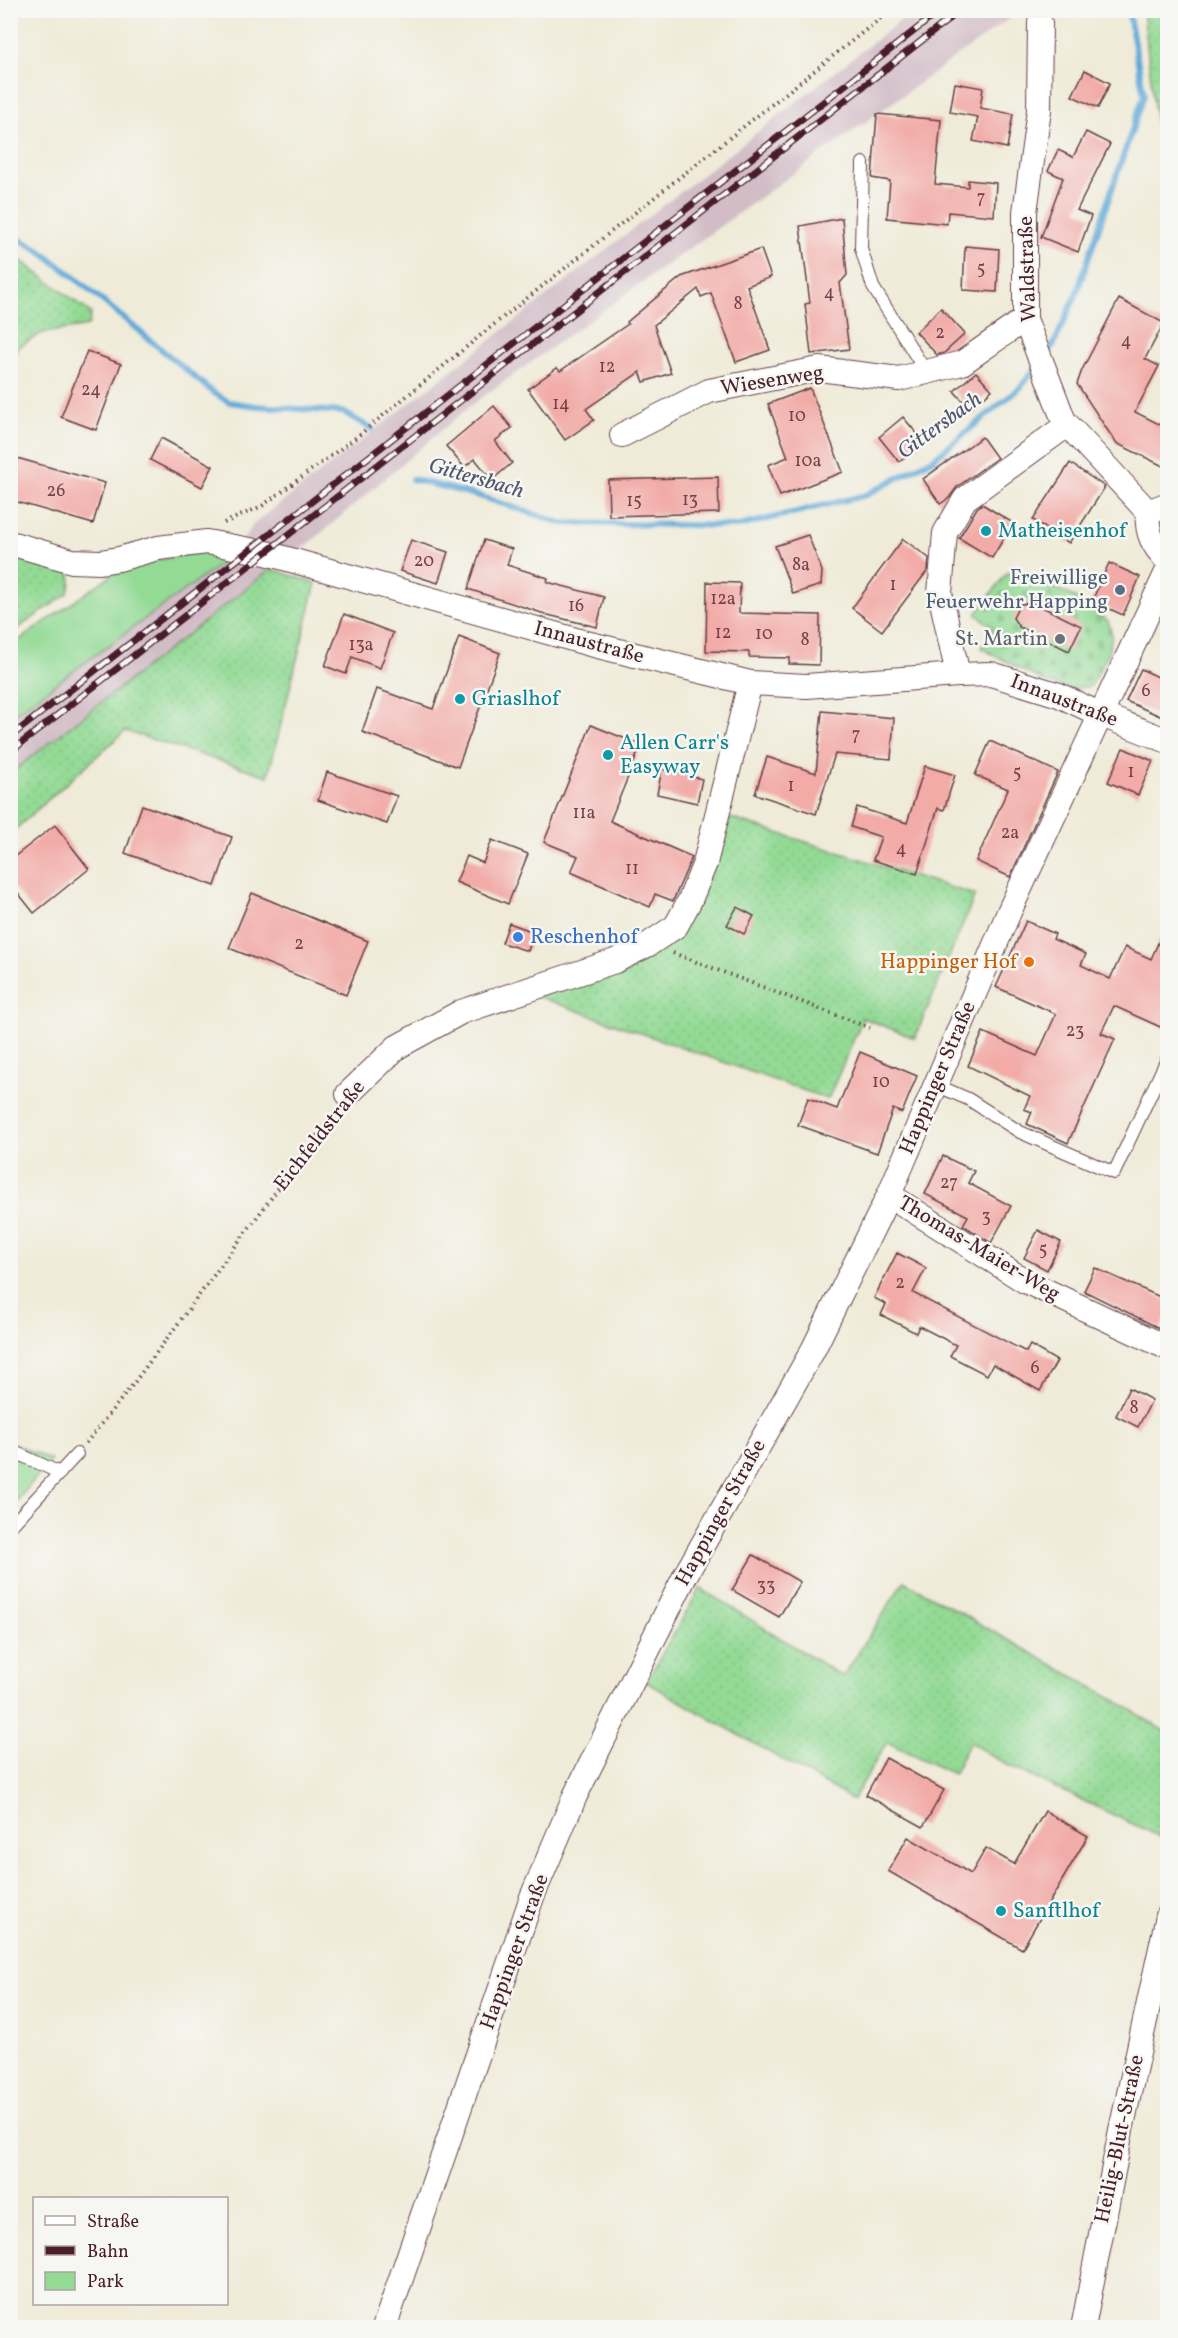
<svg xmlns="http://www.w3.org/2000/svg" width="1178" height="2338" font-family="Vollkorn,serif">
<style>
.railway{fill:#d2bdc7}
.grass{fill:url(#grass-dots);stroke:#6e7c60;stroke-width:1.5}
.cemetery{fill:url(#cemetery-stones);stroke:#6e7c60;stroke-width:1.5}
.green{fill:#93da95;stroke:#6e7c60;stroke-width:1.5}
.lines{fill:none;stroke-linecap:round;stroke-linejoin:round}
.stream{stroke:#61a9d8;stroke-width:6}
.building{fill:#f2aba7}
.lane-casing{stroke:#633e45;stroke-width:14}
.street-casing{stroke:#633e45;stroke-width:26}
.path{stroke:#633e45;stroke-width:4;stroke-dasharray:1.5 4.5;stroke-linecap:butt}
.lane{stroke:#fff;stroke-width:12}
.street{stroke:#fff;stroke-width:24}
.rail-casing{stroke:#4a1f2b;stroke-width:7}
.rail{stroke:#f6f6f2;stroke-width:4.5;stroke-dasharray:14;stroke-linecap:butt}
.culture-dot{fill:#0f9aa8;stroke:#f6f6f2;stroke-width:2}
.service-dot{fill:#5c6f8a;stroke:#f6f6f2;stroke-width:2}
.worship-dot{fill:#6b7280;stroke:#f6f6f2;stroke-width:2}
.shop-dot{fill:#3f7fe0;stroke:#f6f6f2;stroke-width:2}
.food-dot{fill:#e8710a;stroke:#f6f6f2;stroke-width:2}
.labels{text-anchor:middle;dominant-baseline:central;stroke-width:5;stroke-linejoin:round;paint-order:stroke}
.number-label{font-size:18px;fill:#74424a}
.street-label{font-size:21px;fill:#4a1f2b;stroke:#f6f6f2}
.culture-label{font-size:21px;fill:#0d838f;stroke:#f6f6f2;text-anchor:start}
.service-label{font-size:21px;fill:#4e5e75;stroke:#f6f6f2;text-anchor:end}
.worship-label{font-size:21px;fill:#5b616d;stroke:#f6f6f2;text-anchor:end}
.shop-label{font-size:21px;fill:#366cbe;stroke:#f6f6f2;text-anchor:start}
.food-label{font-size:21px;fill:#c56008;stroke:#f6f6f2;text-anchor:end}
.water-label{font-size:22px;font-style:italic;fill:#535670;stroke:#f6f6f2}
</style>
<defs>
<pattern id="grass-dots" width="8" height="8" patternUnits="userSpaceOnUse" patternTransform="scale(1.5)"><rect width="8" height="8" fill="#93da95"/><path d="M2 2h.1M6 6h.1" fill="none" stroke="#80bb81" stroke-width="1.8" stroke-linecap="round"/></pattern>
<pattern id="cemetery-stones" width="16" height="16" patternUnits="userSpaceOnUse" patternTransform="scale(1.5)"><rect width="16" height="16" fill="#93da95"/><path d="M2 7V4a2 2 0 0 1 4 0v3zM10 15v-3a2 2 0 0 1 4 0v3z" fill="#80bb81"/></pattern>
</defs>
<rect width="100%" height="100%" fill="#f6f6f2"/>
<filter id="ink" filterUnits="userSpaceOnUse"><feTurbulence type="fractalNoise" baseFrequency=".0167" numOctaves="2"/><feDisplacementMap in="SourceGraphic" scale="12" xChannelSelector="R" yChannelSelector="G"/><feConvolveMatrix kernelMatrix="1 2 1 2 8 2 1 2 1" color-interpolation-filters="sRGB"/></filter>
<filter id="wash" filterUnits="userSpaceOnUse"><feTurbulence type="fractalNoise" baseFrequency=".008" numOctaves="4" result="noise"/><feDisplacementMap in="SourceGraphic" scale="24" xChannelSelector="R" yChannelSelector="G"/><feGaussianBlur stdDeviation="1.35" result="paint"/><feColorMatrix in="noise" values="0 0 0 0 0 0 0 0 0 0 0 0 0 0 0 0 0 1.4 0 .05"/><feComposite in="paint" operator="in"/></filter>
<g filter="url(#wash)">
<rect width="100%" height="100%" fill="#efebd8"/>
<path class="railway" d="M913 11H1020L470 406 306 546 271 569 11 773 10 716 232 556 254 524Z"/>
<g class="grass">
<path d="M1143 11H1167V219Z"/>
<path d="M11 253 91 313 88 326 42 333 20 346 11 365Z"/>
<path d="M10 551 66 568 70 573 71 583 67 594 11 633Z"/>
<path d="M271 569 316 583 268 776 125 731 11 833V773Z"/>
<path d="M730 818 975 895 915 1038 863 1018 828 1099 533 995 682 928Z"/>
<path d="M904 1581 1122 1704 1167 1733V1840L1003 1763 970 1742 953 1774 887 1742 853 1800 646 1682 700 1588 843 1677Z"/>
</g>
<path class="cemetery" d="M1016 569 1078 599 1108 621 1112 635 1108 654 1091 686 1071 689 1045 682 981 648 993 627 976 614 1006 574Z"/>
<g class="green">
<path d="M203 551 232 556 11 716V646L123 567Z"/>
<path d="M11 1443 51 1460 11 1508Z"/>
</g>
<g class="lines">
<g class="stream">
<path d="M10 234 36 248 69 273 214 393 229 402 257 406 343 412 372 429"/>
<path d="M1045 355 1054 344 1076 295 1144 95 1128 10"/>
<path d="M412 479 479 496 561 523 739 526 866 495 933 459 1020 388 1037 366"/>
</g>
</g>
<g id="blocks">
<g class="building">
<path d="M1085 70 1110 83 1098 108 1072 96Z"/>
<path d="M955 83 983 88 980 108 1013 114 1007 148 973 141 978 117 950 112Z"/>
<path d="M877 114 941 120 935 184 968 187V180L996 183 994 216 948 212 947 224 887 218 890 181 872 178Z"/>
<path d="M1086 132 1110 144 1077 210 1091 216 1078 252 1041 237 1063 178 1048 171 1058 150 1073 157Z"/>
<path d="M842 218 847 275 840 283 849 349 811 354 805 304 810 303 800 226Z"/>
<path d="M965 246 999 249 997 292 963 290Z"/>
<path d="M761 249 771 277 747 286 770 350 736 362 711 293 701 297 698 289 654 325 671 373 644 382 640 372 586 409 594 420 565 440 528 389 557 368 560 371 628 324 627 322 681 277Z"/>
<path d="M1119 299 1164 323 1145 359 1159 366 1135 412 1167 428V468L1116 443 1077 384 1082 370Z"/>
<path d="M941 308 965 334 944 353 937 355 916 332Z"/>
<path d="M87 351 121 364 96 430 61 417Z"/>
<path d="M976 372 992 390 970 409 954 391Z"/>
<path d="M810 388 843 472 780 496 768 465 788 457 768 404Z"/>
<path d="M494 406 512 428 495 441 512 463 492 480 475 459 464 467 446 446Z"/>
<path d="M903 417 923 441 899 462 879 437Z"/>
<path d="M982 437 997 458 957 487 949 498 940 504 923 479Z"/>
<path d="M161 438 213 466 202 487 150 460Z"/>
<path d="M10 456 105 483 93 524 10 500Z"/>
<path d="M1070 463 1105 487 1069 543 1033 520Z"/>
<path d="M718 477 719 513 609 516 608 480Z"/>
<path d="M982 504 1013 523 992 558 959 538 977 508Z"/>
<path d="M808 535 822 571 821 585 793 594 775 546Z"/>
<path d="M903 539 929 558 928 570 882 631 852 608Z"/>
<path d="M411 540 448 552 438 583 400 571Z"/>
<path d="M484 540 512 549 507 565 548 578 547 582 604 597 597 627 548 615 468 589Z"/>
<path d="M1109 563 1140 577 1123 615 1092 601Z"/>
<path d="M707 582 740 583 739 613 820 615 819 665 789 664 790 658 749 657V652L706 651Z"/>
<path d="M1034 603 1081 626 1069 651 1019 627 1013 618 1020 604Z"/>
<path d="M344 614 393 633 380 668 352 657 346 674 325 666Z"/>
<path d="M459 637 500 653 458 767 362 732 377 689 433 709Z"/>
<path d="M1141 669 1167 681V719L1126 701Z"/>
<path d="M822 711 894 718 891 759 835 754 816 814 755 794 767 757 816 773Z"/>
<path d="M591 725 641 745 610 821 692 857 673 901 655 894 650 907 571 872 578 856 544 842Z"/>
<path d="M990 741 1058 772 1010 877 976 861 1008 789 975 775Z"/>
<path d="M1123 748 1153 761 1138 795 1108 782Z"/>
<path d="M925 766 955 775 944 810 938 808 917 874 873 860 881 837 851 827 857 807 907 823Z"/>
<path d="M662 769 702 779 697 803 657 794Z"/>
<path d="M327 772 397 796 387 824 318 800Z"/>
<path d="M142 805 232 837 215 886 125 853Z"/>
<path d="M55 825 89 869 34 913 10 883V860Z"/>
<path d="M492 840 528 854 508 904 456 882 467 856 483 863Z"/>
<path d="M252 893 368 941 346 995 229 948Z"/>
<path d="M737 907 754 916 744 934 727 925Z"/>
<path d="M1026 921 1055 934 1053 939 1086 954 1081 965 1110 979 1125 947 1151 959 1167 923V1030L1114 1006 1101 1033 1115 1039 1068 1143 1027 1124 1032 1112 1024 1109 1030 1096 968 1066 983 1032 1037 1056 1056 1014 996 987Z"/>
<path d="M509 923 534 932 528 951 502 943Z"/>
<path d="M860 1052 917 1076 902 1113 893 1109 877 1153 798 1125 808 1098 837 1109Z"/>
<path d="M943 1156 974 1171 968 1183 1011 1206 991 1243 963 1225 968 1216 925 1194Z"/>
<path d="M1038 1230 1061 1242 1047 1270 1024 1258Z"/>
<path d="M897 1253 926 1268 913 1293 1026 1352 1030 1345 1057 1361 1040 1391 993 1364 987 1375 950 1356 956 1345 919 1326 916 1333 881 1315 886 1304 874 1298Z"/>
<path d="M1095 1268 1167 1300V1314L1161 1329 1084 1291Z"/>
<path d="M1129 1388 1152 1400 1138 1427 1116 1416Z"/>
<path d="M753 1555 800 1582 779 1617 732 1590Z"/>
<path d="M886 1758 944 1790 923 1827 866 1795Z"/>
<path d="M1045 1811 1088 1836 1022 1949 888 1871 908 1837 971 1874 986 1848 1014 1864Z"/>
</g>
</g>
</g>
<g filter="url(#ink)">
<use href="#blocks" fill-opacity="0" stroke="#633e45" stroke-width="1.5"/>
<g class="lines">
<defs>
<g id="lane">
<path d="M863 163 861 248 873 287 926 372"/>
<path d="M936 1085 968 1099 1020 1132 1114 1173 1168 1057"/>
<path d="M10 1450 60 1473"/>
<path d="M10 1527 77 1454"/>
</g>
<g id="street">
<path d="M1040 23 1039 110 1025 212V319L1064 421 1148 512"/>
<path d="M622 435 709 391 819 369 899 379 962 363 1025 319"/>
<path d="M1168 504 1148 512C1146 533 1153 546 1168 561"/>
<path d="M10 543 72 561 100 562 119 559 158 548 207 542 266 553 590 644 750 683 806 686 958 675 991 674 1059 695 1099 714 1168 741"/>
<path d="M958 675 940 593 945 533 965 499 1067 425"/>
<path d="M348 1094 397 1047 461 1012 615 961 649 944 676 926 690 900 705 863 750 683"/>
<path d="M889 1195 1025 1281 1168 1348"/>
<path d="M384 2328 532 1897 575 1796 686 1574 813 1350 889 1195 1009 912 1168 570"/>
<path d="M1083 2328 1121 2130 1168 1916"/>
</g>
</defs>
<use href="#lane" class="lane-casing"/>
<use href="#street" class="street-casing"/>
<g class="path">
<path d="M224 523 262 506 358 436 497 322 891 10"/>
<path d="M673 953 870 1028"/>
<path d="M86 1443 131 1387 337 1109"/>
</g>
<use href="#lane" class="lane"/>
<use href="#street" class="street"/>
<defs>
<g id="rail">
<path d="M10 737 941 10"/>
<path d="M10 752 961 10"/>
</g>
</defs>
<use href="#rail" class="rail-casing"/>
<use href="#rail" class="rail"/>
</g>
</g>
<g class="culture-dot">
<circle cx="986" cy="531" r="6"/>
<circle cx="460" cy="699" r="6"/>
<circle cx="608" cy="755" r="6"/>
<circle cx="1001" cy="1911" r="6"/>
</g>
<circle class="service-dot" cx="1120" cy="590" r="6"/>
<circle class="worship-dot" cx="1060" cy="639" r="6"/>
<circle class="shop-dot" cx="518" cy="937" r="6"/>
<circle class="food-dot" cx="1029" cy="962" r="6"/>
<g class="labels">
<g class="number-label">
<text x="981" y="198">7</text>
<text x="981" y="269">5</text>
<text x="829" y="293">4</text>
<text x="738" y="304">8</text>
<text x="940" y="333">2</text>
<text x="1126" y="341">4</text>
<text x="607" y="367">12</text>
<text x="91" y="390">24</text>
<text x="561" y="404">14</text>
<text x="797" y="416">10</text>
<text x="808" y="461">10a</text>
<text x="56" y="491">26</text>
<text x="690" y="500">13</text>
<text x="634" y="501">15</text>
<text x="424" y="561">20</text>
<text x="801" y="565">8a</text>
<text x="893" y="585">1</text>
<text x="723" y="599">12a</text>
<text x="576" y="606">16</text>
<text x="723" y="633">12</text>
<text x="764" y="634">10</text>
<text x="805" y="640">8</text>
<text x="361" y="645">13a</text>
<text x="1146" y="691">6</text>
<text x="856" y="735">7</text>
<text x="1131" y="772">1</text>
<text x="1017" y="773">5</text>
<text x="791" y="786">1</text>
<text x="584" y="813">11a</text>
<text x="1010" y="833">2a</text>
<text x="901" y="849">4</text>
<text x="632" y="869">11</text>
<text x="299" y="944">2</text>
<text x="1075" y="1031">23</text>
<text x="881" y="1082">10</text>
<text x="949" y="1183">27</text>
<text x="986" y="1217">3</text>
<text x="1043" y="1250">5</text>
<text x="900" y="1283">2</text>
<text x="1035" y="1368">6</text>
<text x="1134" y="1408">8</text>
<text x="766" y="1586">33</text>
</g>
<g class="street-label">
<text transform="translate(1028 269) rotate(-92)">Waldstraße</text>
<text transform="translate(772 381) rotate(-9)">Wiesenweg</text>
<text transform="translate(589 643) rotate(15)">Innaustraße</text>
<text transform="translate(1064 701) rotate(21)">Innaustraße</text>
<text transform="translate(938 1078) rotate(-67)">Happinger Straße</text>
<text transform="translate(320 1136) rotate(-52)">Eichfeldstraße</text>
<text transform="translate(979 1249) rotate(31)">Thomas-Maier-Weg</text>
<text transform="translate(721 1513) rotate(-61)">Happinger Straße</text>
<text transform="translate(515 1952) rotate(-70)">Happinger Straße</text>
<text transform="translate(1120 2139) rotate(-78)">Heilig-Blut-Straße</text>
</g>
<g class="culture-label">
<text x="998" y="531">Matheisenhof</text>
<text x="472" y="699">Griaslhof</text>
<text x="620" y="743">Allen Carr's<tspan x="620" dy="24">Easyway</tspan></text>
<text x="1013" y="1911">Sanftlhof</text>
</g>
<g class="service-label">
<text x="1108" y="578">Freiwillige<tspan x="1108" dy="24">Feuerwehr Happing</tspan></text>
</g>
<g class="worship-label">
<text x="1048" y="639">St. Martin</text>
</g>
<g class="shop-label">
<text x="530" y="937">Reschenhof</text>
</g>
<g class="food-label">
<text x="1017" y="962">Happinger Hof</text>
</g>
<g class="water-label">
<text transform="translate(940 426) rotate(-36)">Gittersbach</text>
<text transform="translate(476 479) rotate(16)">Gittersbach</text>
</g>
</g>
<rect width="1178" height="2338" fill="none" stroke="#f6f6f2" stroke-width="36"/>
<rect x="33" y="2197" width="195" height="108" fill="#f6f6f2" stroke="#b1a0a2" stroke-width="1.5"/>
<rect x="45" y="2216" width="30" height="9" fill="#ffffff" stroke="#b1a0a2" stroke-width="1.5"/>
<text x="87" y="2227" font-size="18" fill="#4a1f2b">Straße</text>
<rect x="45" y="2246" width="30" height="9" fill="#4a1f2b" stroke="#b1a0a2" stroke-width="1.5"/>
<text x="87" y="2257" font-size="18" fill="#4a1f2b">Bahn</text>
<rect x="45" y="2272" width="30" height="18" fill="#93da95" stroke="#b1a0a2" stroke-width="1.5"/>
<text x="87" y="2287" font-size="18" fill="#4a1f2b">Park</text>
</svg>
